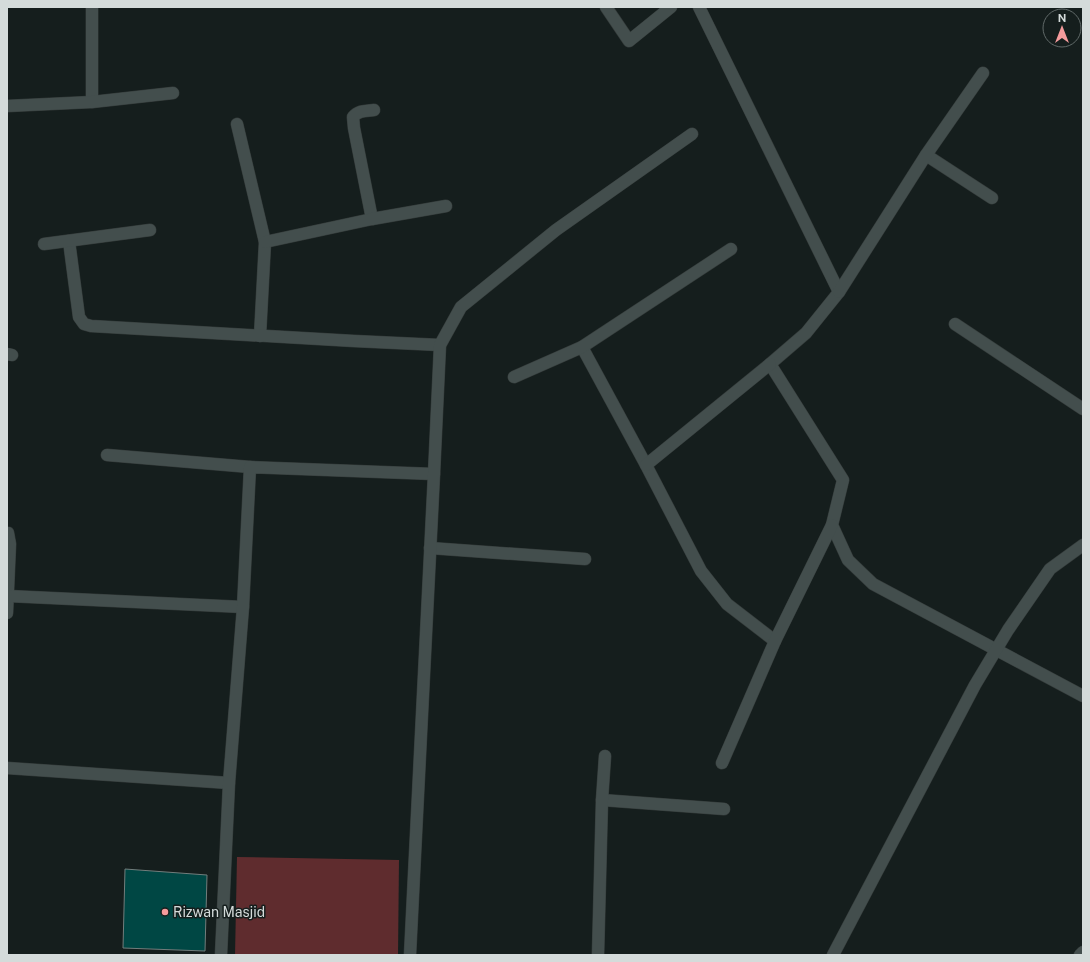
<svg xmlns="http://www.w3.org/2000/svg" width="1090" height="962" font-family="'Public Sans',sans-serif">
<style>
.green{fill:#5f2c2e}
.building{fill:#004744;stroke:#727d7c}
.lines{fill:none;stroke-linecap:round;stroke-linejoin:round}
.minor-casing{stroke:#343b3a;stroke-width:13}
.minor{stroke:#434e4d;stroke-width:12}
.poi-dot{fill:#f59b9c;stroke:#151e1d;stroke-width:1.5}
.labels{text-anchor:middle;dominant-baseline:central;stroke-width:3;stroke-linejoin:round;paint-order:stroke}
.poi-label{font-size:14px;fill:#d4dbda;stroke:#151e1d;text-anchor:start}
</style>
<rect width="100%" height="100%" fill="#151e1d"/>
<path class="green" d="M237 857 399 860 398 955H235Z"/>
<path class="building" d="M125 869 207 875 205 951 123 948Z"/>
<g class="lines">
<defs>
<g id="minor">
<path d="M92 7V102"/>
<path d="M606 7 629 41 671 7"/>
<path d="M699 7 839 292 806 333 770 364 843 480 832 525 848 560 873 584 1083 696"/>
<path d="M7 106 92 102 173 93"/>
<path d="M237 124 265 242 260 336"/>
<path d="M926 155 992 198"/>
<path d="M372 219 354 128 353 117C359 110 366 111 374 110"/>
<path d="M69 241 79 317 84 324 91 326 354 341 440 345"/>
<path d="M265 242 372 219 446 206"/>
<path d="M44 244 150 230"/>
<path d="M839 292 926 155 983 73"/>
<path d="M955 324 1083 409"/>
<path d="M582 347 646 465 701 571 727 604 775 641"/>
<path d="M7 354 12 355"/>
<path d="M514 377 582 347 731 249"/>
<path d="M107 455 250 467"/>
<path d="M646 465 770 364"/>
<path d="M7 533H8L10 544 7 613"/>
<path d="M430 548 585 559"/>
<path d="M8 596 243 607"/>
<path d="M722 763 775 641 832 525"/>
<path d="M7 768 229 783"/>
<path d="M602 800 724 809"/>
<path d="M221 955 229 783 243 607 250 467 434 474"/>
<path d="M410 955 434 474 440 345 461 307 556 230 692 134"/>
<path d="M598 955 602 800 605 756"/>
<path d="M833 955 975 685 1008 630 1050 569 1083 545"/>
<path d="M1080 955 1083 952"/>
</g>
</defs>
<use href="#minor" class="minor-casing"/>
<use href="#minor" class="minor"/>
</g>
<circle class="poi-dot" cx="165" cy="912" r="4"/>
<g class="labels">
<g class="poi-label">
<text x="173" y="912">Rizwan Masjid</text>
</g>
</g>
<rect width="1090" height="962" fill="none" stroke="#d4dbda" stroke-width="16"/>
<g transform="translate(1062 28)"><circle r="19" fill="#151e1d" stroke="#616a69"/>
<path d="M0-3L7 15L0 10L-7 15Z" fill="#f59b9c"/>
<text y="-6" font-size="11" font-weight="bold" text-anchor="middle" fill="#d4dbda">N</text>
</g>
</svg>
